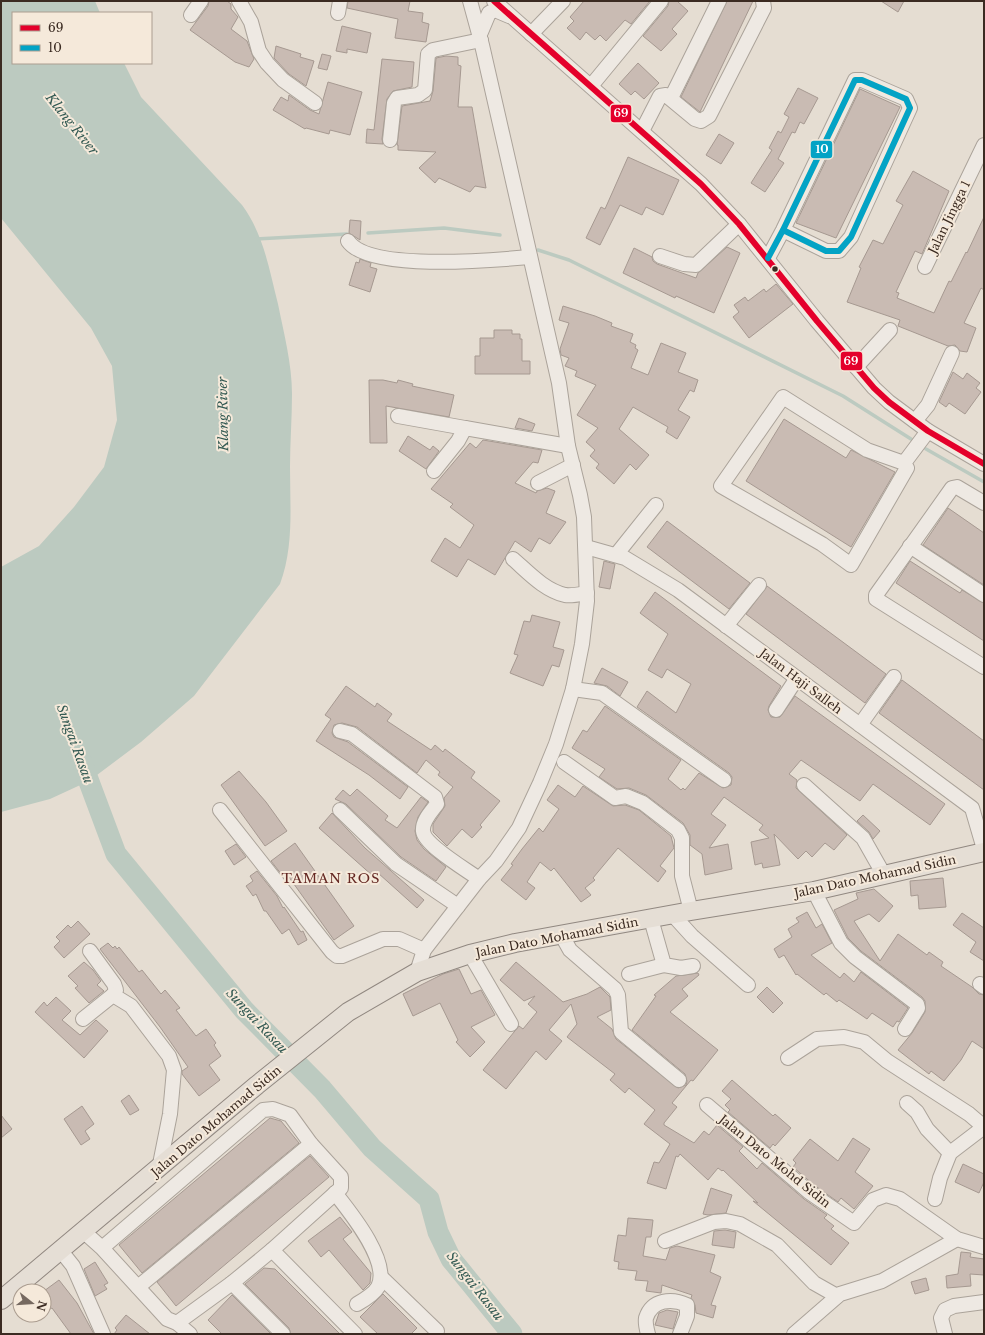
<svg xmlns="http://www.w3.org/2000/svg" width="985" height="1335" font-family="'Libre Baskerville',serif">
<style>
.water{fill:#bccac0}
.lines{fill:none;stroke-linecap:round;stroke-linejoin:round}
.stream{stroke:#bccac0;stroke-width:3.5}
.river{stroke:#bccac0;stroke-width:21}
.building{fill:#c9bbb3;stroke:#a69991}
.minor-casing{stroke:#aba39a;stroke-width:16}
.major-casing{stroke:#918881;stroke-width:20}
.minor{stroke:#eee9e3;stroke-width:14}
.major{stroke:#e5ded5;stroke-width:18}
.bus-1-casing{stroke:#f5e9da;stroke-width:9}
.bus-2-casing{stroke:#f5e9da;stroke-width:9}
.bus-1{stroke:#e4002b;stroke-width:6}
.bus-2{stroke:#03a3c5;stroke-width:6}
.bus-dot{fill:#3b2b22;stroke:#f5e9da;stroke-width:1.5}
.labels{text-anchor:middle;dominant-baseline:central;stroke-width:4;stroke-linejoin:round;paint-order:stroke}
.street-label{font-size:12px;fill:#3b2b22;stroke:#f5e9da}
.water-label{font-size:13px;font-style:italic;fill:#325952;stroke:#f5e9da}
.neighbourhood-label{font-size:13px;letter-spacing:1px;fill:#652823;stroke:#f5e9da}
.line-badge{stroke:#f5e9da;stroke-width:1.5}
.badge-label{font-size:11px;text-anchor:middle;font-weight:bold;fill:#fff}
</style>
<rect width="100%" height="100%" fill="#e5ddd2"/>
<path class="water" d="M1 1H95L100 13H13V63H124L141 97 242 205C264 235 269 269 278 304 284 334 292 364 292 394 292 418 290 443 290 467 290 506 294 547 280 584L194 696 141 742 89 781 50 799 1 812V567L39 546 74 507 104 467 117 420 112 366 91 328 1 218Z"/>
<g class="lines">
<g class="stream">
<path d="M368 233 444 228 500 235"/>
<path d="M256 239 347 234"/>
<path d="M538 250 569 260 843 396 911 439"/>
<path d="M926 449 984 482"/>
</g>
<path class="river" d="M79 755 116 854 244 1010 322 1089 372 1148 429 1199 438 1232 451 1259 512 1334"/>
</g>
<g class="building">
<path d="M209 1H227L231 4V9L238 17 231 29 247 41 254 59 249 67 235 62 190 30 208 6Z"/>
<path d="M348 1H410L408 11 423 13 422 22 429 24 426 42 395 38 398 19 347 8Z"/>
<path d="M584 1H650L631 24 625 20 606 41 600 35 595 40 586 32 580 40 567 28 574 21 570 17Z"/>
<path d="M669 1H677L688 11 672 29 677 34 661 51 643 36 668 6Z"/>
<path d="M727 1H753L700 112 681 97Z"/>
<path d="M881 1H904L898 12Z"/>
<path d="M342 26 371 33 367 53 347 49V53L336 51Z"/>
<path d="M276 46 301 54 300 57 314 61 306 86 289 74 274 58Z"/>
<path d="M322 54 331 56 327 70 318 68Z"/>
<path d="M446 56 458 57V65L461 66 458 107H472L486 188 475 186 470 192 439 178 435 183 419 168 436 152 398 150V145H397L402 106 430 101 433 91 436 58Z"/>
<path d="M382 59 414 62 412 87 393 91 387 99 382 139 383 144 366 143 367 129 374 130Z"/>
<path d="M638 63 659 83 644 99 635 91 631 95 619 84Z"/>
<path d="M328 82 362 92 350 135 330 130 329 134 306 128 305 129 273 110 281 97 288 101 289 95 310 110 319 114Z"/>
<path d="M798 88 818 98 804 124 800 122 795 133 792 132 778 159 784 163 765 192 751 183 772 150 769 148 778 131 781 133 789 117 784 114Z"/>
<path d="M860 89 900 107 836 238 796 223Z"/>
<path d="M719 134 734 143 721 164 706 155Z"/>
<path d="M628 157 679 180 663 215 646 207 642 215 620 205 600 245 586 238 601 207 605 209Z"/>
<path d="M913 171 949 191 922 254 915 251 896 292 899 293 897 298 934 313 949 281 951 282 966 252 967 253 984 217V290L981 288 964 323 976 328 967 352 960 351 955 345 948 346 898 326 900 320 847 302 861 268 859 267 873 240 883 244 903 205 896 201Z"/>
<path d="M350 220 361 221 360 240 349 233Z"/>
<path d="M727 247 740 253 714 313 676 296 675 298 623 273 634 248 652 257 653 261 657 264 696 278 698 273Z"/>
<path d="M360 259 371 263 370 267 377 269 370 292 349 285 356 262 359 263Z"/>
<path d="M776 284 793 304 749 338 733 317 739 312 734 305 745 297 748 301 764 289 766 292Z"/>
<path d="M563 306 595 316 612 323 611 326 633 334 630 342 636 345 635 348 638 350 631 368 648 375 661 343 686 353 678 372 698 380 694 392 690 390 678 410 690 417 677 439 666 432 668 427 633 407 619 429 649 455 636 470 630 464 614 484 596 468 599 464 590 456 595 450 586 442 598 428 577 415 596 385 575 376 577 371 565 366 569 358 561 355 560 349 569 323 559 320Z"/>
<path d="M494 330H512V334H520V339H522V361H530V374H475V356H480V338H494Z"/>
<path d="M953 372 963 379 967 373 980 383 976 388 981 392 965 414 949 403 946 407 939 402Z"/>
<path d="M369 380H383L397 383 398 380 413 384 412 386 454 395 449 417 386 406 387 443H370Z"/>
<path d="M519 418 535 424 532 431 515 428Z"/>
<path d="M784 419 846 458 851 450 895 472 851 547 746 481Z"/>
<path d="M408 436 430 450 433 446 439 451 426 469 399 451Z"/>
<path d="M483 440 542 450 538 463 533 462 515 483 536 493 537 491 547 488 555 491 546 513 566 522 550 544 539 538 531 552 515 541 495 575 468 559 457 577 431 561 445 538 460 548 474 525 450 507 453 504 431 489 470 443 476 448Z"/>
<path d="M948 508 984 533V585L923 545Z"/>
<path d="M667 521 750 583 729 609 647 547Z"/>
<path d="M604 561 615 564 610 589 599 587Z"/>
<path d="M910 561 960 593 962 590 984 603V641L896 583Z"/>
<path d="M767 586 886 674 865 703 746 614Z"/>
<path d="M655 592 781 686 769 706 768 710 771 717H780L795 696 945 804 930 825 873 784 860 801 801 760 789 774 797 780 796 788 847 835 834 850 825 843 812 857 806 851 798 859 774 834 780 865 763 868 762 863 755 865 751 842 769 838 759 830 763 825 724 797 711 814 726 825 709 848 728 844 732 869 705 875 702 854 690 845V835L683 823 646 795 629 788 617 789 599 777 605 769 572 748 583 730 587 732 605 706 681 760 668 779 681 790 683 788 685 790 699 773 723 788 731 785 732 777 729 773 637 707 647 691 676 713 691 684 667 669 662 678 648 670 668 634 640 613Z"/>
<path d="M532 615 560 622 553 647 564 650 559 667 552 665 543 686 510 673 518 655 514 654 524 621 530 622Z"/>
<path d="M602 668 628 682 620 696 607 686 594 683Z"/>
<path d="M902 680 984 741V790L879 713Z"/>
<path d="M346 686 375 707 377 703 392 714 387 721 431 750 435 745 443 752 445 749 475 772 471 778 500 801 480 825 482 827 472 838 462 829 447 846 433 832V824L445 806 444 798 453 787 438 775 440 772 426 760 417 773 357 727 342 723 334 725 332 733 334 737 348 742 408 787 400 799 369 775 316 741 331 719 325 715Z"/>
<path d="M239 771 266 802 287 831 265 846 221 785Z"/>
<path d="M558 785 575 797 583 786 613 806 625 805 639 810 671 836 674 848 660 866 666 871 658 882 618 848 593 878 595 880 585 888 591 895 581 902 554 868 551 871 540 862 527 882 535 888 526 900 501 880 513 865 511 864 522 849 539 828 543 832 559 809 547 800Z"/>
<path d="M357 789 388 816 385 820 397 828 421 797 428 802 418 817 415 831 417 840 424 849 446 867 436 881 401 857 346 804 335 799 343 790 350 796Z"/>
<path d="M332 813 365 848 424 900 417 908 378 873 374 877 319 828Z"/>
<path d="M863 815 880 831 873 839 869 832 857 821Z"/>
<path d="M295 843 354 926 334 940 286 873 282 875 271 861Z"/>
<path d="M236 844 246 857 234 865 225 851Z"/>
<path d="M257 871 277 896 283 908 284 907 301 932 303 931 307 940 298 945 289 929 282 934 266 911H264L256 894 253 896 246 886 253 881 250 876Z"/>
<path d="M943 878 946 907 919 909 918 895 911 896 910 881Z"/>
<path d="M874 889 893 906 879 922 869 914 854 921 880 961 898 934 927 955 929 952 943 962 941 966 972 987 979 994 984 995V1049L972 1041 961 1060 944 1081 931 1071 929 1074 898 1050 912 1033 925 1012V1001L922 997 861 951 848 938 834 910 858 899 856 893Z"/>
<path d="M807 912 816 928 822 924 832 943 811 955 840 978 844 973 854 982 861 972 908 1008 899 1022 897 1021 893 1027 872 1013 867 1019 839 1000 837 1002 826 993 824 995 797 974 796 975 784 955 779 958 774 949 792 937 788 929 799 922 796 918Z"/>
<path d="M962 913 984 928V961L970 952 976 942 953 925Z"/>
<path d="M78 921 90 934 64 958 54 947 60 941 56 937 68 925 71 928Z"/>
<path d="M108 943 113 948 115 946 117 949 119 947 139 972 142 970 161 994 165 990 180 1008 176 1010 196 1036 206 1029 216 1043 214 1045 221 1056 209 1065 220 1080 199 1096 182 1074V1071L188 1067 160 1027 100 949Z"/>
<path d="M84 962 93 970 101 981 97 985 104 991 89 1003 75 988 78 986 68 976Z"/>
<path d="M516 962 563 1002 587 994 600 987 610 997 611 1010 597 1017 612 1029 616 1039 678 1088 686 1085 687 1081 685 1074 632 1030 656 996 654 995 676 976 698 973 699 975 682 989 688 996 670 1012 718 1050 693 1081 691 1080 672 1103 677 1107 664 1123V1125L694 1143 704 1131 709 1135 717 1125 743 1147 739 1151 757 1169 762 1163 804 1199 827 1215 824 1218 834 1226 831 1229 849 1243 831 1265 753 1201 758 1203 723 1170 722 1171 718 1168 708 1180 680 1154 678 1157 676 1156 666 1189 647 1183 654 1162 659 1163 670 1144 644 1124 655 1110 629 1088 625 1093 610 1080 615 1074 567 1037 577 1024 571 1004 549 1030 562 1041 546 1060 536 1051 506 1089 483 1070 519 1026 523 1029 537 1012 528 1004 535 996 524 1001 500 980Z"/>
<path d="M459 969 471 994 481 990 495 1015 471 1027 485 1042 470 1057 456 1042 458 1040 440 1003 413 1016 403 994 443 974Z"/>
<path d="M767 987 783 1003 773 1013 757 997Z"/>
<path d="M56 997 71 1011 62 1020 80 1035 96 1020 108 1031 84 1058 35 1012 44 1002 47 1006Z"/>
<path d="M732 1080 773 1116 775 1114 791 1128 775 1146 773 1144 770 1148 728 1112 730 1110 725 1105 731 1099 722 1091Z"/>
<path d="M129 1095 139 1110 130 1115 121 1101Z"/>
<path d="M82 1106 94 1124 85 1131 90 1139 81 1145 64 1119Z"/>
<path d="M1 1115 12 1129 1 1138Z"/>
<path d="M270 1118 281 1121 299 1143 142 1273 119 1245Z"/>
<path d="M853 1138 870 1149 855 1172 873 1186 854 1209 841 1198 838 1202 814 1185 793 1167 796 1163 793 1160 810 1139 838 1161Z"/>
<path d="M310 1156 329 1177 176 1306 157 1282Z"/>
<path d="M963 1164 984 1174V1182L979 1193 955 1182Z"/>
<path d="M711 1188 732 1195 726 1213 708 1215 703 1214Z"/>
<path d="M340 1217 352 1232 343 1239 371 1273 370 1283 363 1290 329 1250 321 1257 308 1241Z"/>
<path d="M628 1218 653 1220 651 1237H646L643 1256 666 1260 670 1248 677 1246 715 1255 710 1272 721 1277 711 1305 716 1306 713 1318 696 1313 695 1305 691 1298 692 1295 662 1285 661 1293 646 1291 648 1281 635 1280 637 1271 618 1269 619 1262 614 1261 618 1235 626 1236Z"/>
<path d="M725 1230 736 1232 734 1248 712 1245 714 1231Z"/>
<path d="M961 1252 971 1253 970 1257 984 1259V1275L970 1274 971 1286 947 1288 946 1276 958 1274Z"/>
<path d="M95 1262 108 1283 104 1285 107 1289 95 1296 84 1269Z"/>
<path d="M264 1268 275 1269 340 1334H291L289 1328 245 1284Z"/>
<path d="M926 1278 929 1290 915 1294 911 1282Z"/>
<path d="M59 1280 77 1303 94 1334H71L52 1308 48 1310 44 1304V1291Z"/>
<path d="M383 1294 417 1328 411 1334H378L360 1317Z"/>
<path d="M232 1295 271 1334H222L208 1320Z"/>
<path d="M667 1310 678 1312 673 1329 655 1325 659 1313Z"/>
<path d="M126 1315 150 1334H114L117 1330 115 1328Z"/>
</g>
<g class="lines">
<defs>
<g id="minor">
<path d="M239 1 251 22 259 51 267 63 283 80 315 103"/>
<path d="M494 1 701 184 739 224 817 321 874 388 889 402 928 431 984 464"/>
<path d="M338 13 340 1"/>
<path d="M191 15 201 1"/>
<path d="M481 32 489 13 495 10 509 16"/>
<path d="M531 34 563 1"/>
<path d="M591 86 661 1"/>
<path d="M671 98 719 1"/>
<path d="M642 131 660 96 666 95 695 119 701 121 709 116 764 8 763 1"/>
<path d="M390 140 394 103 397 98 418 95 425 90 428 54 433 50 481 40"/>
<path d="M348 241C369 272 495 260 530 257"/>
<path d="M660 256 684 264 696 265 739 224"/>
<path d="M768 258 783 230 855 80H862L906 99 910 108 851 237 839 251H826L783 230"/>
<path d="M925 267 984 145"/>
<path d="M856 367 890 330"/>
<path d="M398 416 465 428"/>
<path d="M915 421 928 405 952 353"/>
<path d="M904 463 907 468 851 565 822 544 721 486 783 397 867 450 904 463 928 431"/>
<path d="M434 471 458 441 465 428 568 446"/>
<path d="M538 483 573 465"/>
<path d="M984 503 957 487 952 488 876 595V599L984 667"/>
<path d="M910 546 984 595"/>
<path d="M586 547 625 558 678 590 972 808 984 849"/>
<path d="M616 555 656 505"/>
<path d="M513 559C528 572 544 590 565 595 572 596 581 594 587 593"/>
<path d="M726 626 759 585"/>
<path d="M573 689 602 693 724 780"/>
<path d="M776 710 797 678"/>
<path d="M860 725 894 677"/>
<path d="M340 731 352 734 435 797 437 804C431 812 422 821 423 831 424 845 467 870 479 879"/>
<path d="M564 762 615 798 626 796 643 803 678 830 682 838V876L691 911"/>
<path d="M804 785 863 838 884 875"/>
<path d="M220 810 332 952 337 956H342L383 939H399L424 950"/>
<path d="M340 810 396 864 458 906"/>
<path d="M814 891 841 943 855 957 917 1004 918 1008 905 1029"/>
<path d="M673 915 692 936 748 985"/>
<path d="M651 919 664 965 681 968 693 966"/>
<path d="M561 934 570 950 615 989 618 995 621 1032 679 1080"/>
<path d="M90 951 114 984 116 990 113 995"/>
<path d="M470 954 511 1024"/>
<path d="M417 972 424 950 479 879 496 861 519 828 540 783 556 744 573 689 582 644 587 601 584 517 580 495 568 446 559 383 482 45 470 1"/>
<path d="M629 974 664 965"/>
<path d="M980 984 984 987"/>
<path d="M83 1019 113 995 131 1006 169 1056 174 1070 170 1114 159 1169"/>
<path d="M788 1058 817 1039 844 1037 864 1042 887 1061 969 1114 984 1127"/>
<path d="M907 1103 917 1112 927 1129 950 1153"/>
<path d="M707 1105 809 1192 854 1223 873 1200 886 1195 900 1199 957 1239 984 1247"/>
<path d="M335 1193C350 1212 391 1262 378 1287 374 1294 364 1300 357 1304"/>
<path d="M935 1199 940 1178 950 1153 984 1127"/>
<path d="M83 1231 102 1248 167 1319 177 1323 232 1283 272 1250 341 1188V1177L311 1144 290 1115 273 1109 263 1110 102 1248"/>
<path d="M665 1241 714 1222 726 1221 740 1224 777 1245 814 1283 837 1296"/>
<path d="M272 1250 355 1334"/>
<path d="M61 1251 73 1266 103 1334"/>
<path d="M381 1277 437 1331"/>
<path d="M232 1283 283 1334"/>
<path d="M138 1287 311 1144"/>
<path d="M177 1323 190 1334"/>
<path d="M648 1334C647 1330 645 1323 646 1318 652 1299 672 1298 687 1305V1316L680 1334"/>
<path d="M794 1334 840 1294 882 1281 957 1239"/>
<path d="M945 1334 941 1318 945 1310 954 1306 984 1302"/>
</g>
<path id="major" d="M1 1300 257 1085 348 1012 417 972 470 954 515 943 691 911 814 891 984 852"/>
</defs>
<use href="#minor" class="minor-casing"/>
<use href="#major" class="major-casing"/>
<use href="#minor" class="minor"/>
<use href="#major" class="major"/>
<defs>
<path id="bus-1" d="M494 1 701 184 739 224 817 321 874 388 889 402 928 431 984 464"/>
<path id="bus-2" d="M768 258 783 230 855 80H862L906 99 910 108 851 237 839 251H826L783 230"/>
</defs>
<use href="#bus-1" class="bus-1-casing"/>
<use href="#bus-2" class="bus-2-casing"/>
<use href="#bus-1" class="bus-1"/>
<use href="#bus-2" class="bus-2"/>
</g>
<circle class="bus-dot" cx="775" cy="269" r="3.5"/>
<g class="labels">
<g class="street-label">
<text transform="translate(949 217) rotate(-64)">Jalan Jingga 1</text>
<text transform="translate(801 681) rotate(37)">Jalan Haji Salleh</text>
<text transform="translate(875 876) rotate(-12)">Jalan Dato Mohamad Sidin</text>
<text transform="translate(557 937) rotate(-11)">Jalan Dato Mohamad Sidin</text>
<text transform="translate(216 1121) rotate(-40)">Jalan Dato Mohamad Sidin</text>
<text transform="translate(775 1161) rotate(39)">Jalan Dato Mohd Sidin</text>
</g>
<g class="water-label">
<text transform="translate(72 124) rotate(51)">Klang River</text>
<text transform="translate(223 414) rotate(-91)">Klang River</text>
<text transform="translate(75 744) rotate(70)">Sungai Rasau</text>
<text transform="translate(257 1021) rotate(47)">Sungai Rasau</text>
<text transform="translate(475 1286) rotate(52)">Sungai Rasau</text>
</g>
<g class="neighbourhood-label">
<text x="331" y="878">TAMAN ROS</text>
</g>
</g>
<g class="line-badge">
<rect x="610" y="104" width="22" height="19" rx="4" fill="#e4002b"/>
<rect x="810" y="140" width="23" height="19" rx="4" fill="#03a3c5"/>
<rect x="840" y="351" width="23" height="20" rx="4" fill="#e4002b"/>
</g>
<g class="badge-label">
<text x="621" y="117">69</text>
<text x="822" y="153">10</text>
<text x="851" y="365">69</text>
</g>
<rect width="985" height="1335" fill="none" stroke="#3b2b22" stroke-width="4"/>
<rect x="12" y="12" width="140" height="52" fill="#f5e9da" stroke="#ab9d90"/>
<rect x="20" y="25" width="20" height="6" fill="#e4002b" stroke="#ab9d90"/>
<text x="48" y="32" font-size="12" fill="#3b2b22">69</text>
<rect x="20" y="45" width="20" height="6" fill="#03a3c5" stroke="#ab9d90"/>
<text x="48" y="52" font-size="12" fill="#3b2b22">10</text>
<g transform="translate(32 1303) rotate(107)"><circle r="19" fill="#f5e9da" stroke="#ab9d90"/>
<path d="M0-3L7 15L0 10L-7 15Z" fill="#766960"/>
<text y="-6" font-size="11" font-weight="bold" text-anchor="middle" fill="#3b2b22">N</text>
</g>
</svg>
